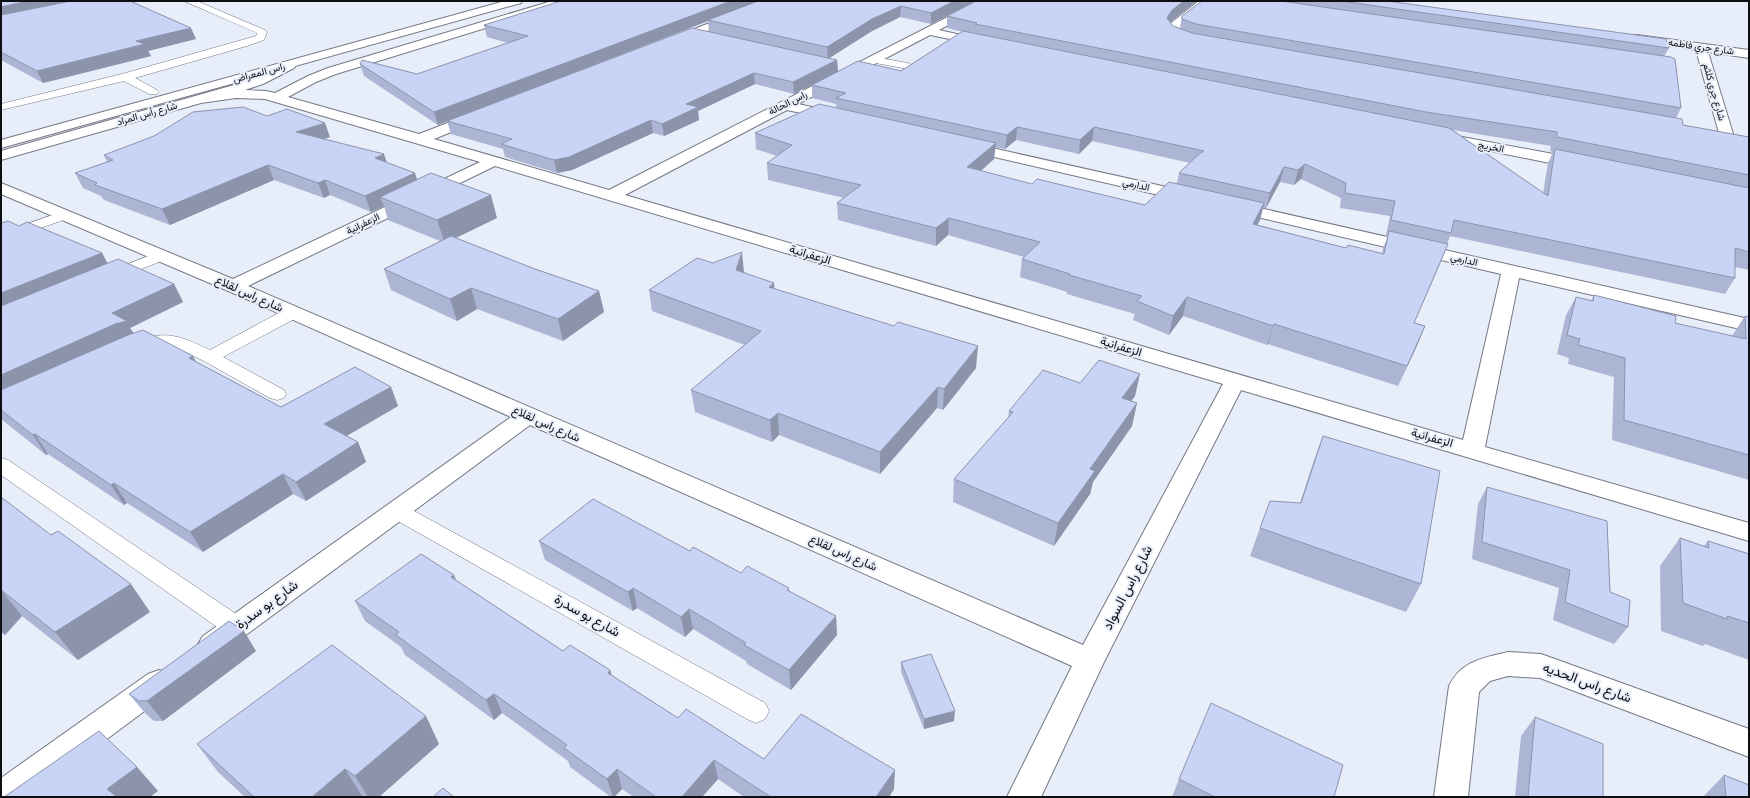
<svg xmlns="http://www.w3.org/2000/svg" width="1750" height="798" font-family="'Source Sans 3',Vazirmatn,sans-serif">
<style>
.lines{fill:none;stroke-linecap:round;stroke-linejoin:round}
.service-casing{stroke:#747884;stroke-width:1}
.minor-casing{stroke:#747884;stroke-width:2}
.tertiary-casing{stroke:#747884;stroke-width:2}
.service{fill:#fff;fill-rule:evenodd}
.minor{fill:#fff;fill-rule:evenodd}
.tertiary{fill:#fff;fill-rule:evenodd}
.wall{fill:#acb5d3;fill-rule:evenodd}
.shaded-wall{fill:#8c94ac}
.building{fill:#c8d3f5;stroke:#8c94ac}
.labels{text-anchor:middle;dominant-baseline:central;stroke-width:4;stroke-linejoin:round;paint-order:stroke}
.far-street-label{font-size:10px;fill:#0e0f13;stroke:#e8edfa}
.street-label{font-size:12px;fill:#0e0f13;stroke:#e8edfa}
.near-street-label{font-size:14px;fill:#0e0f13;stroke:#e8edfa}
</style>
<rect width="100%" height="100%" fill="#e8edfa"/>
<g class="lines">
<defs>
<g id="service">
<path d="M184 1H197L265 30 267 32 264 40 247 46 135 78 157 90 159 92 157 94H149L124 81 1 110V104L122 74 256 36 257 33Z"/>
<path d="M874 57 908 63 913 66 908 69 870 62 869 60 870 58Z"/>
<path d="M64 211 69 212 71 215 69 218 1 242V233Z"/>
<path d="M161 251 166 253 169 256 166 259 117 279 111 281 105 279 103 276 105 273Z"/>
<path d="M292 308 298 309 300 313 298 317 223 357 284 390 286 394 284 398 277 400 270 398 204 361 173 346 158 345 139 351 133 350 130 346C133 341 138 341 143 339 170 330 186 339 210 350L286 309Z"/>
<path d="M1 458 8 460 245 620 248 627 245 634 236 637 227 634 1 475Z"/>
<path d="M397 503 405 506 765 703 769 711 765 719 756 723 747 719 389 516 386 511 389 506Z"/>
</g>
<g id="minor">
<path d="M552 1H568L567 3 336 74 316 82 288 97 419 134 471 114H481L483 117 481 120 434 139 609 190 979 1H992L939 30 988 41 990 43 988 45 984 46 930 35 798 104 839 113 841 116 839 119 834 120 787 110 625 195 1463 440 1501 274 1227 210 1225 207 1227 204 1233 202 1749 319V331L1519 278 1485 447 1749 523V541L1241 390 1104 662 1041 797H1007L1072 666 530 425 223 652 213 656 203 652 198 644 203 636 511 417 226 290 1 194V183L233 279 480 162 265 99 236 98 201 103 1 160V151L241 83 286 62H294L296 65 294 68 263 84 245 90 266 91 275 93 308 76 328 68ZM495 166 1223 384 1083 645 248 286Z"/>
<path d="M765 1H779L778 3 677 43H669L667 41 669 39Z"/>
<path d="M1199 1H1211L1178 30 1186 35 1199 39 1201 41 1199 43C1187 46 1173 40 1166 30L1171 23Z"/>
<path d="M1637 35 1749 50V58L1708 52 1734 137 1732 140 1727 141 1722 140 1720 137 1696 50 1633 40 1631 38 1633 36Z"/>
<path d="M1441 133 1580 159 1585 161 1588 164 1585 167 1580 169 1436 140 1434 137 1436 134Z"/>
<path d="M965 142 1189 192 1195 194 1197 197 1195 200 1189 202 960 149 958 146 960 143Z"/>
<path d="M1508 652 1541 654 1749 729V757L1540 678 1508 676 1490 681 1479 692 1468 797H1434L1449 686C1461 661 1483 658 1508 652Z"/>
<path d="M159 670 170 674 174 683 170 692 29 797H1V778L148 674Z"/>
</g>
<path id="tertiary" d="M505 1H522L521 3 1 148V140Z"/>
</defs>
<use href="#service" class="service-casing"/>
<use href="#minor" class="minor-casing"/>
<use href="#tertiary" class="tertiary-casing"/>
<use href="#service" class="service"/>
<use href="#minor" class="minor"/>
<use href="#tertiary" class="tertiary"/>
</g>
<g class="wall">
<path d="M1 1 135 3 196 39 148 51 151 56 43 83 1 60Z"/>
<path d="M976 1 931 24 900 17 872 31 829 58 837 60 838 72 794 94 755 84 698 111 699 120 664 136 653 133 572 170 557 173 505 157 503 149 451 134 447 121 438 125 364 76 360 64 417 74 508 43 487 37 484 25ZM708 21 709 32 557 79Z"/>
<path d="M976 1H1197L1170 22 1173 26 1180 28 1182 16 1202 1H1387L1669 48 1664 56 1681 108 1676 118 1683 125 1749 137V270L1735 267V278L1725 294 1450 236 1441 262 1414 323 1425 326 1398 386 1268 344 1267 345 1183 316 1169 335 1133 320 1135 314 1067 294V292L1020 277 1022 259 1024 257 948 235 936 246 838 220 837 203 844 198 768 180 767 163 777 156 756 149 755 133 836 108V104L812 98V85L901 71 963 32 947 28V16ZM1453 130 1551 146 1550 151 1553 152 1548 163 1543 193ZM1016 140 1079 154 1092 141 1190 163 1179 173 1177 183 1145 205 1032 184 981 171 994 159 995 147 1005 149ZM1301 179 1341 198 1340 208 1390 216 1386 235 1388 236 1383 248 1382 254 1346 248 1257 225 1260 220 1263 208H1266L1280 182 1294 185Z"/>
<path d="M330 137 323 139 387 163 417 180 497 218 456 238 535 269 599 291 604 312 563 341 477 309 457 321 391 290 384 269 440 241 388 220 384 206 371 212 330 195 324 198 274 180 170 225 104 200 101 196 83 188 75 173 107 162 104 155Z"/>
<path d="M1 223 19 226 102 253 108 264 174 284 183 302 130 328 134 333 196 362 281 407 391 387 398 406 346 436 358 442 366 462 306 501 293 494 203 552 127 503 124 505 48 454 46 455 1 419Z"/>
<path d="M713 263 744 272 775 289 976 368 943 410 937 408 880 474 779 435 772 442 695 412 691 390 745 345 652 311 649 290Z"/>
<path d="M1594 295 1675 323 1732 336 1745 316 1749 317V480L1612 440 1614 377 1568 364 1569 358 1557 354 1566 315 1576 297 1591 301Z"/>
<path d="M1080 383 1135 396 1131 401 1137 403 1132 426 1093 482 1090 494 1054 546 953 502 954 479 1008 418 1009 411Z"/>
<path d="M1323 436 1421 584 1406 612 1250 556 1260 528 1300 503 1313 463Z"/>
<path d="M1487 487 1610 592 1628 627 1614 644 1553 620 1559 588 1472 559 1478 504Z"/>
<path d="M1 497 150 612 78 660 22 616 5 635 1 632Z"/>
<path d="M1680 538 1704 546 1708 541 1749 554V660L1705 644 1703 646 1661 631 1660 566Z"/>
<path d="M539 541 690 551 741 573 789 588V591L836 616 837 635 791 690 747 664 746 661 693 629 685 637 637 608 633 611 545 560Z"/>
<path d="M454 575 456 581 563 651 610 670 612 676 678 718 764 759 894 789 889 797H744L718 779 702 797H634L622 789 614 797H611L570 767 568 761 502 713 494 720 405 655 401 647 365 621 355 601Z"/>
<path d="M256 651 163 721H154L145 713 129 694Z"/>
<path d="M901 662 954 721 924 729 901 672Z"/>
<path d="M1535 717 1603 797H1515L1521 736Z"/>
<path d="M197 744H439L379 797H363L362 796 361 797H245L218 772Z"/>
<path d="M1724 775 1749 797H1703Z"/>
<path d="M1179 779 1334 797H1172Z"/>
</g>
<g class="shaded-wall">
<path d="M28 1H84L1 19V7Z"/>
<path d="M731 1H761L708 20V21L438 125 434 112Z"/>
<path d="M954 1H976L931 24V13Z"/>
<path d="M1184 1H1197L1170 22 1164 30 1167 18 1172 10Z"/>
<path d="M901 6 900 17 872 31 828 59 827 47 872 19Z"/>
<path d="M191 28 196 39 148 51 151 56 43 83 37 71 136 41Z"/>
<path d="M837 60 838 72 794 94 793 82Z"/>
<path d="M754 73 755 84 698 111 699 120 664 136 662 124 686 104Z"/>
<path d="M651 120 653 133 572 170 557 173 554 160Z"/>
<path d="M325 123 330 137 301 147 296 132Z"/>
<path d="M1017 127 1016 140 1005 149 1007 135Z"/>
<path d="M1094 127 1092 141 1079 154 1080 140Z"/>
<path d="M996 143 994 159 966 184 967 167Z"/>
<path d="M384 154 389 169 375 158Z"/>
<path d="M1305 164 1301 179 1294 185 1298 170Z"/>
<path d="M268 165 274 180 170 225 162 209Z"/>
<path d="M1284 167 1280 182 1266 208 1270 193Z"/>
<path d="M415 173 420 189 380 197 384 206 371 212 365 196Z"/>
<path d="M325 180 330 195 324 198 318 183Z"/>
<path d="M491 195 497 218 445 243 437 220Z"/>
<path d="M1264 203 1260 220 1248 242 1253 224Z"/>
<path d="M949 218 948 235 936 246V228Z"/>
<path d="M742 252 744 272 738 290 736 270Z"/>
<path d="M102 253 111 270 1 315V293Z"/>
<path d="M774 283 776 303 769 287Z"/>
<path d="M174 284 183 302 130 328 137 339 1 399V375L112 313Z"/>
<path d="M471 288 477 309 457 321 450 299Z"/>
<path d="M599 291 604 312 563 341 558 319Z"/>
<path d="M1187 297 1183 316 1169 335 1173 316Z"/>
<path d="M1274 324 1268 344 1267 345 1273 326Z"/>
<path d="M1425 326 1417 346 1398 386Z"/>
<path d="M978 346 976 368 943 410 944 389Z"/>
<path d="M193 356 203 375 189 358Z"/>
<path d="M1140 374 1135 396 1117 420 1122 398Z"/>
<path d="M391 387 398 406 333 444 324 424Z"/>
<path d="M938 387 937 408 880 474V452Z"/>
<path d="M1137 403 1132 426 1093 482 1090 494 1054 546 1058 523 1090 469Z"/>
<path d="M778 413 779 435 772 442 770 420Z"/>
<path d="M35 434 48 454 46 455 33 435Z"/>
<path d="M358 442 366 462 306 501 296 482Z"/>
<path d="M283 474 293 494 203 552 190 532Z"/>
<path d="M114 483 127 503 124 505 111 485Z"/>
<path d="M454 575 461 594 451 577Z"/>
<path d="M131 584 150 612 78 660 55 632Z"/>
<path d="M633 588 637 608 633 611 628 592Z"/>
<path d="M1 590 22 616 5 635 1 631Z"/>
<path d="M689 609 693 629 685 637 681 617Z"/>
<path d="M836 616 837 635 791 690 789 670Z"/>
<path d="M244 631 256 651 163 721 147 701Z"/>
<path d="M610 670 616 690 608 673Z"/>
<path d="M494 694 502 713 494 720 486 700Z"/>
<path d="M955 711 954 721 924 729V719Z"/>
<path d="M426 716 439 744 379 797H368L355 776Z"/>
<path d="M714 760 718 779 702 797H682Z"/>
<path d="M137 767 158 791 150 797H115L107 789Z"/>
<path d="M345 769 362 796 361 797H312Z"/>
<path d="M617 769 622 789 614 797H613L607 779Z"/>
<path d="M895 770 894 789 889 797H876Z"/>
</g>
<g class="building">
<path d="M1 1H28L1 7Z"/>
<path d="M71 1H130L191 28 136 41 145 44 37 71 1 52V15Z"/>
<path d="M561 1H731L434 112 360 64 362 60 417 74 528 36 484 25Z"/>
<path d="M758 1H954L931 13 901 6 872 19 827 47 708 20Z"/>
<path d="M976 1H1184L1172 10 1167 18 1173 26 1192 33 1682 119 1683 125 1749 137V175L1557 137V132L1426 112 975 24 977 23 947 16Z"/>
<path d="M1202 1H1281L1671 57 1675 59 1681 108 1196 24 1182 19V16Z"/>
<path d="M1341 1H1387L1666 39 1669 48Z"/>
<path d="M692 28 837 60 793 82 754 73 686 104 698 107 662 124 651 120 569 157 554 160 501 144 512 139 447 121Z"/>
<path d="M963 31 1449 128 1548 196 1555 149 1749 188V252L1735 248V278L1454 220 1451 233 1391 220 1395 201 1345 193 1346 183 1305 164 1298 170 1284 167 1270 193 1179 173 1199 154 1204 151 1094 127 1080 140 1017 127 1007 135 836 98 846 93 812 85 858 61 901 71Z"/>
<path d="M819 104 996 143 967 167 1032 184 1037 179 1145 205 1169 182 1264 203 1253 224 1346 248 1348 245 1384 254 1389 231 1448 244 1414 323 1425 326 1407 366 1274 324 1273 326 1187 297 1173 316 1137 301 1142 296 1069 275 1070 274 1022 259 1040 242 949 218 936 228 837 203 861 185 767 163 792 145 755 133Z"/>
<path d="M243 107 267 116 287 109 325 123 296 132 384 154 375 158 415 173 365 196 325 180 318 183 268 165 162 209 95 185 97 183 75 173 113 160 104 155 154 136 193 112Z"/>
<path d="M431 173 491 195 437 220 380 197Z"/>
<path d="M8 221 19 226 27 222 102 253 1 293V223Z"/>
<path d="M451 236 535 269 599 291 558 319 471 288 450 299 384 269Z"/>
<path d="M742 252 736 270 774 283 769 287 894 326 898 322 978 346 944 389 938 387 880 452 778 413 770 420 691 390 761 331 649 290 697 258 713 263Z"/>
<path d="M118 259 174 284 112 313 127 321 115 324 1 375V306Z"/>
<path d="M1594 295 1676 316 1675 323 1746 339 1745 316 1749 317V455L1624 420 1625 358 1578 345 1580 339 1567 335 1576 297 1593 301Z"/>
<path d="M143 330 193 356 189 358 281 407 355 367 391 387 324 424 358 442 296 482 283 474 190 532 114 483 111 485 35 434 33 435 1 410V390L128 335Z"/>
<path d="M1099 360 1140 374 1122 398 1137 403 1090 469 1095 471 1058 523 954 479 1013 412 1009 411 1043 370 1080 383Z"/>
<path d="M1323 436 1440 471 1421 584 1260 528 1270 501 1301 503Z"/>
<path d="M1487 487 1607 521 1610 592 1630 600 1628 627 1565 602 1570 570 1482 542Z"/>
<path d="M1 497 51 535 58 531 131 584 55 632 1 590Z"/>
<path d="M593 499 690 551 693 547 741 573 747 566 789 588 787 590 836 616 789 670 744 645 746 643 689 609 681 617 633 588 628 592 539 541Z"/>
<path d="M1680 538 1709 548 1708 541 1749 554V623L1727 616V619L1683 603Z"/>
<path d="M421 554 454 575 451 577 563 651 570 645 610 670 608 673 678 718 686 709 764 759 801 714 895 770 876 797H771L714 760 682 797H656L617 769 607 779 564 748 567 745 494 694 486 700 396 635 399 632 355 601Z"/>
<path d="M229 621 244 631 147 701H139L129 694Z"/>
<path d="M332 645 426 716 355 776 345 769 312 797H254L197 744Z"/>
<path d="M931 654 955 711 924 719 901 662Z"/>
<path d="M1211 703 1343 765 1334 797H1215L1179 779Z"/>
<path d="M1535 717 1603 744V797H1528Z"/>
<path d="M99 731 137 767 107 789 117 797H4Z"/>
<path d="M1724 775 1749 785V797H1726Z"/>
<path d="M443 788 454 797H433Z"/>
</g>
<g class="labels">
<g class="far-street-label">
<text transform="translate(1701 47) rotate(8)">شارع جري فاطمه</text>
<text transform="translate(259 73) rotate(-15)">راس المعراض</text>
<text transform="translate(1714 92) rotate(74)">شارع جري كلثم</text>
<text transform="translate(788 103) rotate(-27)">راس الحالة</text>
<text transform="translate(147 114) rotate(-16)">شارع رأس المراد</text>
<text transform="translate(1491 147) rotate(11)">الخريج</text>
<text transform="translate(1136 185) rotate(13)">الدارمي</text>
<text transform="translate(363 224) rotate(-26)">الزعفرانية</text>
<text transform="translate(1464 260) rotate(13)">الدارمي</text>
</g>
<g class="street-label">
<text transform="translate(810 255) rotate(17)">الزعفرانية</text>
<text transform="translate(249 294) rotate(24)">شارع راس لقلاع</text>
<text transform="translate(1121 347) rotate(17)">الزعفرانية</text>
<text transform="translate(546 424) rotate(24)">شارع راس لقلاع</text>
<text transform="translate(1432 438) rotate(16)">الزعفرانية</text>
<text transform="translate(843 553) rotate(24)">شارع راس لقلاع</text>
</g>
<g class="near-street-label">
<text transform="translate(1128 588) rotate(-63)">شارع راس السواد</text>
<text transform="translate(267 605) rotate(-36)">شارع بو سدرة</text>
<text transform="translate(587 616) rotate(29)">شارع بو سدرة</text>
<text transform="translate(1587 683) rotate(20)">شارع راس الحديه</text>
</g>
</g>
<rect width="1750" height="798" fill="none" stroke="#0e0f13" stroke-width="4"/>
</svg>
